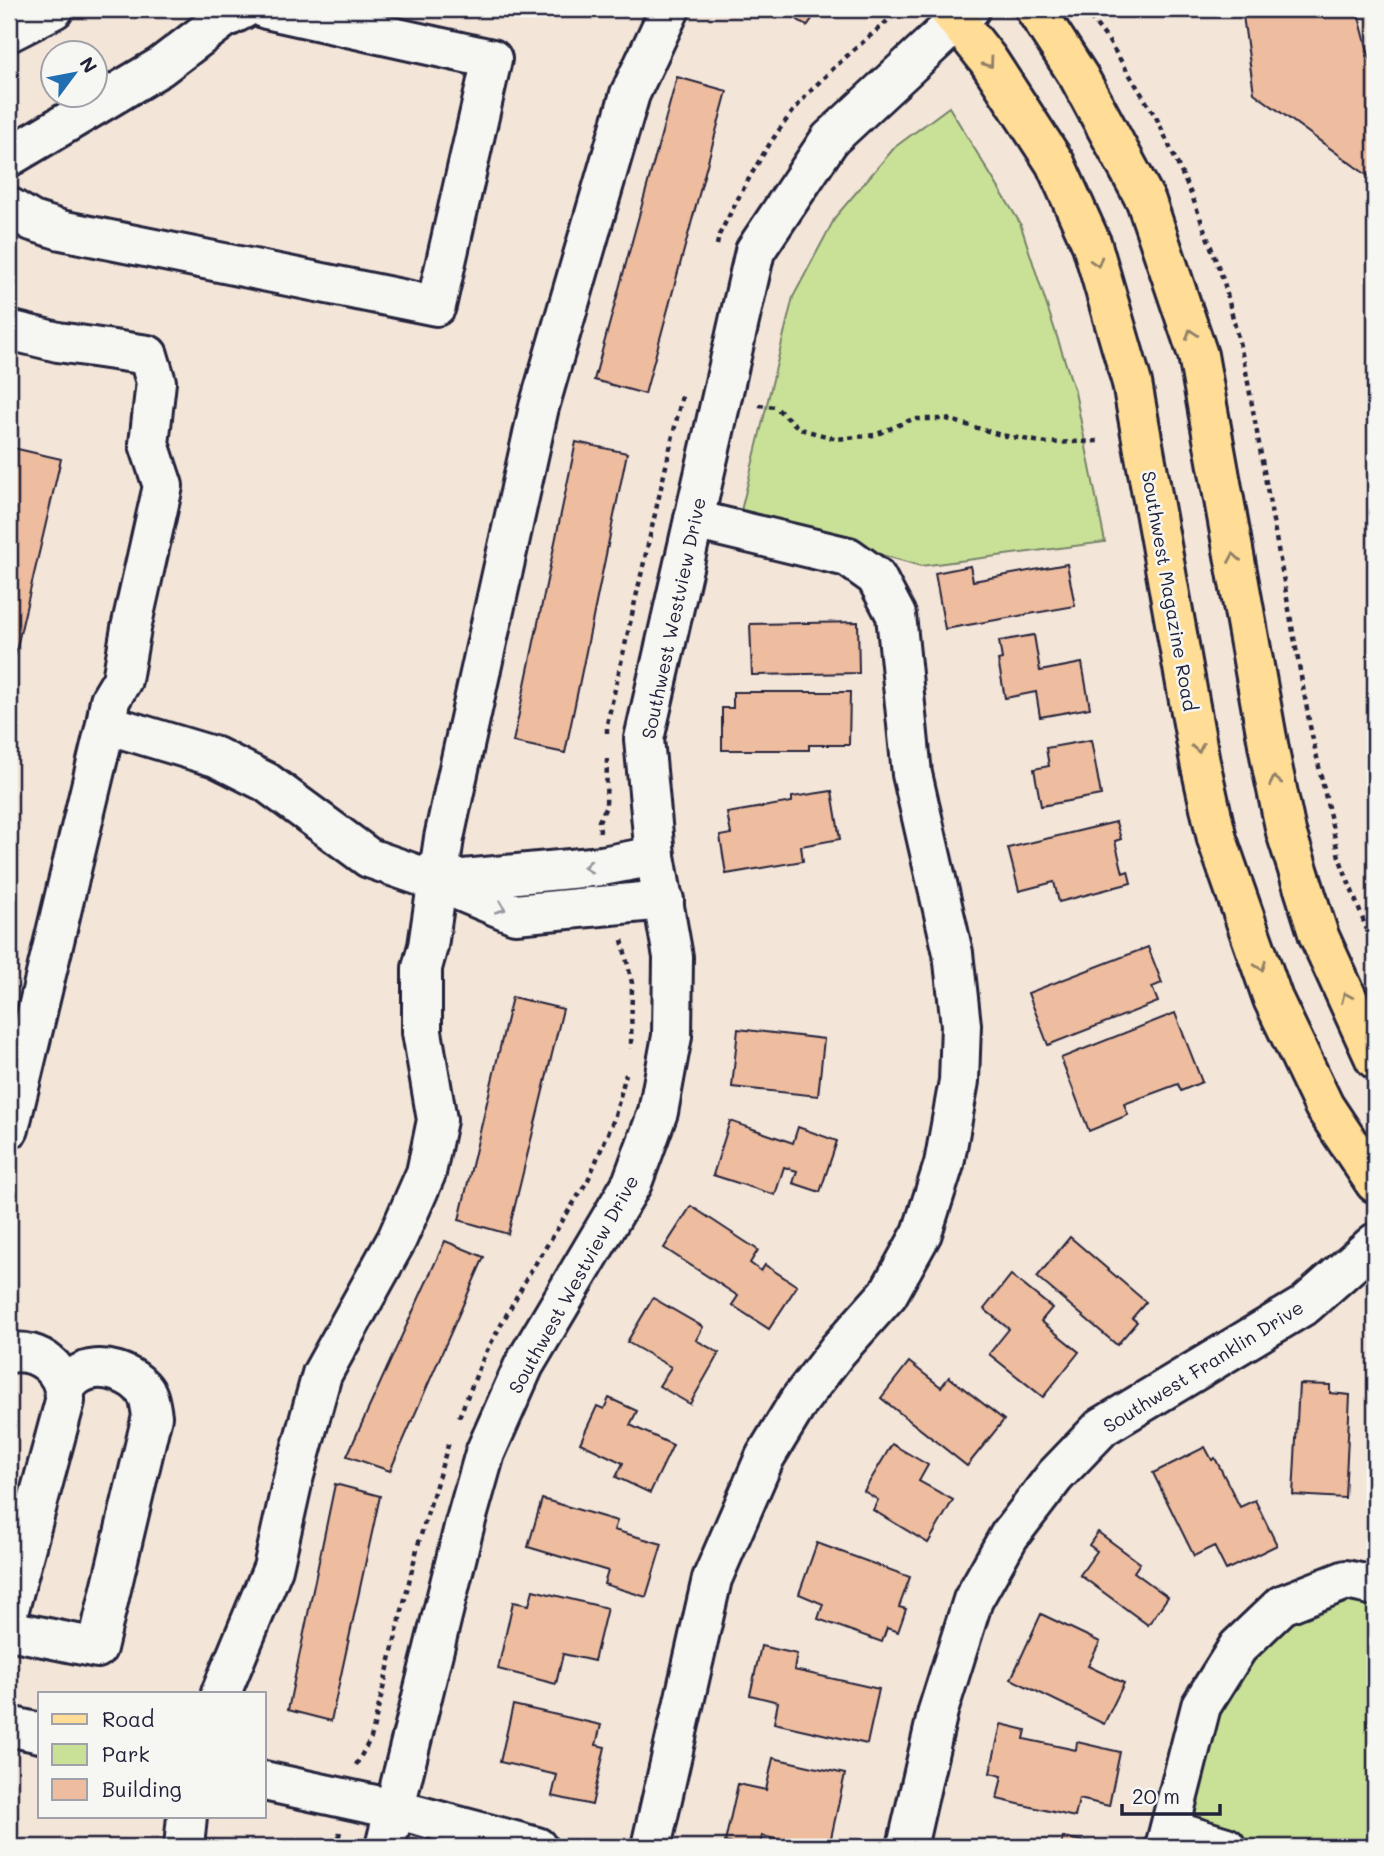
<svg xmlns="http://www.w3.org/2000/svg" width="1384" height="1856" font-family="Mali,sans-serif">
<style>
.green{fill:#c9e197;stroke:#768269;stroke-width:2}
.building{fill:#eebc9e;stroke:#22223b;stroke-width:2}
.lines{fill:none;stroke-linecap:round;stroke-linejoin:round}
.minor-casing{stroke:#22223b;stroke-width:44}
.major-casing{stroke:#22223b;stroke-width:44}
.path{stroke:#22223b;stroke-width:4.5;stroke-dasharray:5 5;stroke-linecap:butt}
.minor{stroke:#f6f6f2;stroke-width:38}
.major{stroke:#ffdd96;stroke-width:38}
.oneway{stroke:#908068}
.oneway2{stroke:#9797a0}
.labels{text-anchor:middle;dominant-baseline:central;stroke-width:5;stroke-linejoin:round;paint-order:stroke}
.street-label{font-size:19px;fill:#22223b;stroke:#f6f6f2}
</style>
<rect width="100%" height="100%" fill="#f4e5d9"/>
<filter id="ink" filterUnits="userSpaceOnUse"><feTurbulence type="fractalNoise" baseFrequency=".0143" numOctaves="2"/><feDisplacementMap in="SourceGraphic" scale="14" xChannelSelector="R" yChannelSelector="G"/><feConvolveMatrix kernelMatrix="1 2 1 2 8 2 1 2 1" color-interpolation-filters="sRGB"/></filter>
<g filter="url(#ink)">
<g class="green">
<path d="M949 107 1020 223 1075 392 1105 542 921 566 740 515 793 297 836 216 895 147Z"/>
<path d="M1334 1594 1375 1600V1847H1256L1200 1828 1190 1819 1206 1724 1274 1628Z"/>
</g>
<g class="building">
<path d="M782 9H819L807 26Z"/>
<path d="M1242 9H1357L1370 59 1375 63V181L1254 93Z"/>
<path d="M677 77 727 91 645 394 594 380Z"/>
<path d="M576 442 627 453 565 753 513 742Z"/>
<path d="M9 447 61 459 9 681Z"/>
<path d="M1067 564 1075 606 945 629 935 573 970 566 973 581Z"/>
<path d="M858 622 859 673 752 675 750 624Z"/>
<path d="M1034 635 1040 671 1082 663 1090 708 1040 717 1036 692 1005 698 998 660 1002 659 999 641Z"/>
<path d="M733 692H850L849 745H809V750H722V708H733Z"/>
<path d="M9 722 16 724 9 750Z"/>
<path d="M1091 740 1101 795 1041 806 1034 769 1049 766 1046 748Z"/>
<path d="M832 791 840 839 801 846 803 861 726 874 720 836 731 834 727 813 792 802V797Z"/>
<path d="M1116 822 1121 839 1115 841 1123 873 1128 871 1131 883 1059 902 1054 882 1019 891 1008 848Z"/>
<path d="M1148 947 1162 983 1152 987 1158 1002 1048 1045 1028 993Z"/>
<path d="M512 997 563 1009 508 1234 459 1220Z"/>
<path d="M1175 1013 1202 1082 1181 1091 1178 1084 1124 1104 1128 1115 1089 1131 1061 1058Z"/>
<path d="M738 1029 824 1039 818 1096 732 1087Z"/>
<path d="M730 1121 793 1143 798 1127 837 1141 820 1192 793 1183 797 1171 784 1167 775 1195 713 1175Z"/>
<path d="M691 1206 758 1250 750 1263 761 1271 765 1265 797 1286 769 1329 732 1305 738 1296 664 1248Z"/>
<path d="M1070 1237 1146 1302 1132 1318 1137 1322 1117 1345 1037 1277Z"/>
<path d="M445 1241 484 1257 390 1471 347 1456Z"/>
<path d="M1011 1275 1052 1308 1041 1321 1079 1352 1043 1397 989 1354 1009 1329 984 1309Z"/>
<path d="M653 1298 703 1327 696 1340 719 1353 690 1404 659 1386 671 1367 627 1342Z"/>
<path d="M909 1362 941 1387 949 1377 1004 1420 967 1466 881 1398Z"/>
<path d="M1299 1384 1330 1385V1393L1350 1395 1345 1498 1293 1495Z"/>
<path d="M609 1398 637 1411 630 1425 673 1445 650 1493 616 1477 623 1463 580 1443 597 1406 604 1409Z"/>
<path d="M892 1444 928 1465 919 1481 953 1500 928 1543 873 1510 878 1500 864 1491Z"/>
<path d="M1205 1447 1212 1460 1215 1458 1240 1507 1255 1500 1277 1545 1226 1570 1214 1546 1194 1556 1153 1473Z"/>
<path d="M335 1484 380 1496 331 1721 288 1710Z"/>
<path d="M542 1499 617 1521 614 1530 662 1544 646 1597 604 1584 608 1571 528 1547Z"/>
<path d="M1098 1532 1140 1563 1134 1572 1168 1597 1148 1625 1080 1575 1097 1551 1089 1545Z"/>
<path d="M817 1543 910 1577 899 1607 906 1609 898 1632 887 1628 882 1642 818 1619 823 1604 799 1594Z"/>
<path d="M533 1590 607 1608 594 1661 563 1654 556 1684 498 1669 513 1602 529 1605Z"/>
<path d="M1041 1614 1100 1642 1088 1666 1124 1683 1104 1724 1011 1679Z"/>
<path d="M761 1646 797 1654 794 1670 879 1689 867 1744 774 1723 778 1702 750 1695Z"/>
<path d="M513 1705 601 1725 596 1745 605 1747 592 1805 552 1796 557 1775 500 1762Z"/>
<path d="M1001 1724 1026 1730 1024 1739 1076 1750 1077 1742 1120 1752 1109 1806 1079 1799 1075 1817 997 1799 1002 1776 990 1773Z"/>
<path d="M773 1758 845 1774 829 1847H813L762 1836 759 1847H746L725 1842 738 1784 766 1790Z"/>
<path d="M1063 1837 1105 1846V1847H1061Z"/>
</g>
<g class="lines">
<defs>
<g id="minor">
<path d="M9 32 54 9"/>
<path d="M9 157 160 67 223 19 243 9"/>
<path d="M9 207 32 221 61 230 436 306 492 59 266 9"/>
<path d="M9 330 58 342 148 355 156 382 149 444 163 486 131 628 122 680 110 700 106 724 216 757 266 782 369 858 438 882 515 914 664 900"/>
<path d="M442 881 602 866 655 856"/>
<path d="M9 1129 106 724"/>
<path d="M9 1353C39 1348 66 1370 65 1401L9 1609"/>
<path d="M9 1630 97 1648 152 1416C151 1410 150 1400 147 1394 135 1373 99 1361 78 1375 73 1378 69 1383 66 1387"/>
<path d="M221 1693 273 1568 293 1479 322 1374 397 1239 426 1173 437 1120 422 1032V968L428 946 444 838 460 764 539 407 630 94 670 9"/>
<path d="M9 1726 40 1733"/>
<path d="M264 1781 394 1809 537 1847"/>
<path d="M1170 1830 1226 1847"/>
<path d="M184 1847 187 1816"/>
<path d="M385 1847 464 1527 485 1453 524 1365 632 1183 658 1112 672 1036 673 957 655 856 644 739 755 251 830 139 970 9"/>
<path d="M651 1847 712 1579 765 1457 799 1401 838 1350 888 1294 922 1233 944 1164 959 1081 961 1025 953 953 912 774 896 615 876 577 848 557 694 520"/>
<path d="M907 1847 938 1711 973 1600 1009 1536 1055 1476 1102 1427 1305 1305 1375 1243"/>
<path d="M1165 1847 1201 1706 1238 1647 1282 1605 1346 1580 1375 1586"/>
</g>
<g id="major">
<path d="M948 9 988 60 1055 163 1092 245 1132 383 1200 762 1217 839 1273 999 1324 1106 1375 1183"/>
<path d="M1035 9 1079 77 1146 201 1198 355 1272 766 1286 832 1319 936 1375 1059"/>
</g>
</defs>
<use href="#minor" class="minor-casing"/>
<use href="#major" class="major-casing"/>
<g class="path">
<path d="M1084 9 1108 40 1157 119 1192 196 1224 282 1245 366 1310 726 1339 857 1375 951"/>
<path d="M717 245 719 235C741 193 762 151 791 114 822 74 864 42 901 9"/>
<path d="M759 405 775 407 800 429 837 439 875 435 913 419H947L1001 435 1047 443 1101 441"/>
<path d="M607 733V724L682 396"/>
<path d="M600 832 599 821 606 807 607 759"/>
<path d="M622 940 632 983 631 1049"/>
<path d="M459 1417 485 1354 529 1274 588 1180 614 1119 626 1074"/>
<path d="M356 1765 371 1738 418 1545 449 1442"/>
<path d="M340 1832 338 1839 352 1845"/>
</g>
<use href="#minor" class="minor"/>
<use href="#major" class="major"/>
</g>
<defs><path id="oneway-chevron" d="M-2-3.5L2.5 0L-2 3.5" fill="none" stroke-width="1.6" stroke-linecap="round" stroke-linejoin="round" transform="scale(1.75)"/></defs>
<g class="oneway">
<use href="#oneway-chevron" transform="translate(989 63) rotate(54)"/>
<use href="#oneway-chevron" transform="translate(1097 262) rotate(73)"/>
<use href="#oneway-chevron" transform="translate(1191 334) rotate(-108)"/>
<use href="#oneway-chevron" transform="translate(1234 558) rotate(-100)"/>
<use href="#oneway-chevron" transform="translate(1198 748) rotate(80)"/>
<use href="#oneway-chevron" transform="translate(1275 781) rotate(-102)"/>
<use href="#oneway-chevron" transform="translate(1261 966) rotate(70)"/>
<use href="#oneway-chevron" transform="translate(1346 997) rotate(-114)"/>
</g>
<g class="oneway2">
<use href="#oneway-chevron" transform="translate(588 867) rotate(175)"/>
<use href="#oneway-chevron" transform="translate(501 908) rotate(23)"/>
</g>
</g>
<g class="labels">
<g class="street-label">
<text transform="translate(1170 591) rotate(80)">Southwest Magazine Road</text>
<text transform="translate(673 618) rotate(-78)">Southwest Westview Drive</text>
<text transform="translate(573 1284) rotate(-61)">Southwest Westview Drive</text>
<text transform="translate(1203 1366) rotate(-32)">Southwest Franklin Drive</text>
</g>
</g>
<rect width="1384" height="1856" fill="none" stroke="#f6f6f2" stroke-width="35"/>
<rect x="18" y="18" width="1349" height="1821" fill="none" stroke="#22223b" stroke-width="2.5" filter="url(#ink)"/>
<rect x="38" y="1692" width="228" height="126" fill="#f6f6f2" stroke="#a1a1a9" stroke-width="2"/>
<rect x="52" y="1714" width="35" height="10" fill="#ffdd96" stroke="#a1a1a9" stroke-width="2"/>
<text x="102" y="1727" font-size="21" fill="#22223b">Road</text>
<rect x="52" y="1744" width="35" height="21" fill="#c9e197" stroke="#a1a1a9" stroke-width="2"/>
<text x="102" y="1762" font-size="21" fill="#22223b">Park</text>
<rect x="52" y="1779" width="35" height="21" fill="#eebc9e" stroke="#a1a1a9" stroke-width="2"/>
<text x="102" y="1797" font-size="21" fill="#22223b">Building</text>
<g transform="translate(74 74) rotate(58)"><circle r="33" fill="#f6f6f2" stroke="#a1a1a9" stroke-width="2"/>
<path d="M0-5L12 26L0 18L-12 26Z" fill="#1f6fb2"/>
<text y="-10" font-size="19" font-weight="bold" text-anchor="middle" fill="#22223b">N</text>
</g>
<path d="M1122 1804v10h98v-10" fill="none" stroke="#22223b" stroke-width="3.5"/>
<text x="1132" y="1804" font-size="21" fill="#22223b" stroke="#f6f6f2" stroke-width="5" paint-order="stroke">20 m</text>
</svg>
